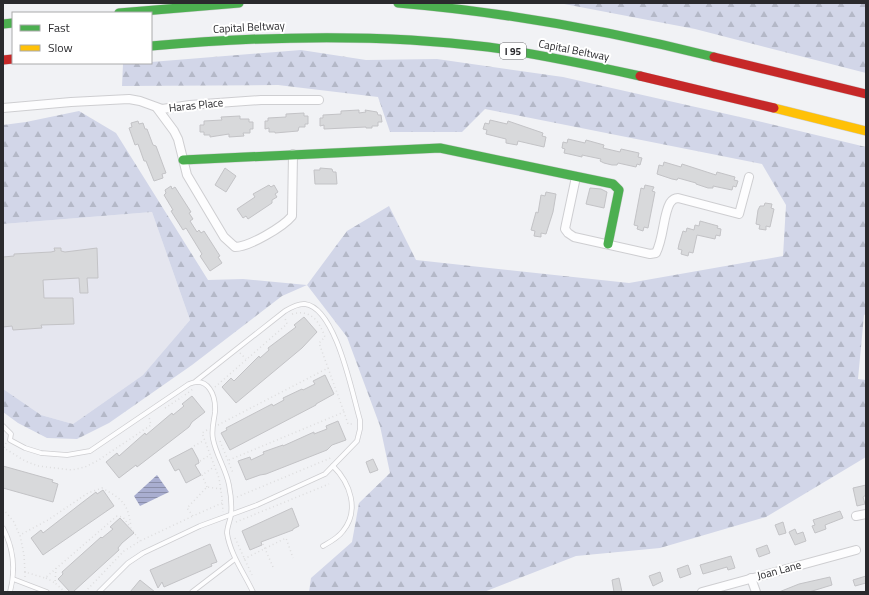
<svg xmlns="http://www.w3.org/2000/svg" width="869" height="595" font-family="'Titillium Web',sans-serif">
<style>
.built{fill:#e5e6ef}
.forest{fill:url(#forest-firs)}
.water{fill:url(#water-rules)}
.building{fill:#d8d9db;stroke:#c3c3c6}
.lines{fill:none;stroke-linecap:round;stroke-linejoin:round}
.lane-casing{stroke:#ceced1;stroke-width:5.5}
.street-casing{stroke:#ceced1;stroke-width:10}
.fast-casing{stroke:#ceced1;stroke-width:10}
.slow-casing{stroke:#ceced1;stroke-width:10}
.jam-casing{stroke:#ceced1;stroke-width:10}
.path{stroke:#ddddde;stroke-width:1.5;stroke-dasharray:1 3;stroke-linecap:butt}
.lane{stroke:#fdfdfe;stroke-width:4}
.street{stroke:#fdfdfe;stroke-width:8}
.fast{stroke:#4caf50;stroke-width:9}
.slow{stroke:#ffc107;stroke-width:9}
.jam{stroke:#c62828;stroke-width:9}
.labels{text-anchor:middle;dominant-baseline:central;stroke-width:4;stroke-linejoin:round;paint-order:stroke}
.shield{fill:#fff;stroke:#6a6a6c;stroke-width:1}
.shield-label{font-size:10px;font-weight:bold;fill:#2a2a2d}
.street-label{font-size:11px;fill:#2a2a2d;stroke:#fff}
</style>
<defs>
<pattern id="forest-firs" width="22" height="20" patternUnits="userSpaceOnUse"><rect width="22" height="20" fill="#d2d6e8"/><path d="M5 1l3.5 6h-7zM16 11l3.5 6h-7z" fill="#b4b8c7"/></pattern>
<pattern id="water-rules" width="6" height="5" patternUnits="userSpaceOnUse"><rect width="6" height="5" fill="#a9aed0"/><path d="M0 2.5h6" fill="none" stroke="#8a8ea9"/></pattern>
</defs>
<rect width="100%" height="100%" fill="#f1f2f5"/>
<path class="built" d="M152 212 190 320 143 375 73 424 41 415 3 390V224Z"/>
<g class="forest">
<path d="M559 3H866V73L695 29Z"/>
<path d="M301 50 366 60 437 59 563 77 762 122 866 147V314L864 315 858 379 866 380V457L766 517 660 548 576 556 484 592H309L311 578 352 542 359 503 390 473 380 426 347 337 307 285 282 296 192 365 109 423 77 439 47 438 18 423 3 412V389L41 415 73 424 143 375 190 320 152 212 3 224V125L26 122 79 111 116 133 208 280 243 279 307 285 347 231 389 206 416 260 629 283 783 256 786 205 762 164 485 109 462 132H390L378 97 278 85 122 86 123 64 151 63V62Z"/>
</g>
<path class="water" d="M157 475 169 492 140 506 134 496Z"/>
<g class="building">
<path d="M359 110V113L366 112 365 110 377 112 378 115H381L382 122H378V126H372V128H366V127L324 129V125L320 126V118H323V115L341 114V111Z"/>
<path d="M304 113V116H308V124H305V127H299L298 131 275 133V132H269V128L265 129V121H268V118L286 117V114Z"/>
<path d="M240 116V119H249V122H253V129H250V133H243L244 136 229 137V134L210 137V135H204V132H200V125H204V121L222 120 221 117Z"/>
<path d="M490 120 507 124 508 121 543 133 542 136 546 137 544 147 518 141 517 145 506 143V139L486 134 487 130 483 129 485 123 489 124Z"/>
<path d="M138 121 139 124 143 123 145 129H147L153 145 156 146 166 173 162 174 163 178 154 181 146 161H144L138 144 135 145 129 128 132 127 131 123Z"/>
<path d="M568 139 585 143 586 140 604 145 603 148 620 152 621 149 639 153 638 157 642 158 640 165 637 164 636 167 618 163 617 165H612L604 163 600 161 601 159 582 155V157L569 154 564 153 565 149 562 148 563 142 567 143Z"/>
<path d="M664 162 681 167 682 164 716 175 717 172 735 177 734 180 738 181 736 187 733 186 732 190 713 186V188H708L696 184V183L678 178 677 180 672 179 657 174 659 165 663 166Z"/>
<path d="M225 168 236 176 226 192 215 185Z"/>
<path d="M320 168 332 169 333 172H336L337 184H315L314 170H320Z"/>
<path d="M269 185 271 187 274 185 278 192 275 194 277 197 272 200V203L248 219 246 216 243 218 237 209 255 197 253 194Z"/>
<path d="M645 185 654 187 652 191 655 192 648 228 644 227 643 231 637 229 638 226 634 225 641 188 644 189Z"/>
<path d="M171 186 172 189 175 187 191 212 189 213 193 219 190 221 197 232 199 230 201 233 204 231 220 256 218 257 222 263 210 271 200 256 202 254 186 228 183 230 171 211 173 210 164 195 166 193 165 190Z"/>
<path d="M590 188 601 189 607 192 604 208 586 204Z"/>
<path d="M546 192 556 194 553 212 546 234 541 233V237L534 236 535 231 531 230 536 212 538 213 541 195 545 196Z"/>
<path d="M765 203 772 204 771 208 774 209 770 227 766 226V230L759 229 760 225 756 224 758 210 760 206H764Z"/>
<path d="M700 221 718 226 717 228 721 229 720 236 716 235 715 239 697 235 693 253 689 252 688 256 681 254 682 250 678 249 679 244 683 231 686 232 687 228 694 230 695 225 699 226Z"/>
<path d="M54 248H61V251L65 252 97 248 98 278H87L88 293H80L79 278 43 280 44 298H73L74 324 41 325 42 328 13 330 12 326 3 327V257L14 256V254L51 252 55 251Z"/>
<path d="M304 317 317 332 302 348 236 403 222 387 231 378 234 381 259 356 260 358 269 350 268 348 296 327 294 325Z"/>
<path d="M325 375 334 394 316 404V405L230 450 221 433 227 430 226 428 272 404 273 406 284 400 283 398 302 389 303 390 315 384 313 381Z"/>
<path d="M192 396 205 412 192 422 189 427 137 467 136 465 119 478 106 462 117 453 119 456 145 433 146 435 172 413 173 415 184 406 182 404Z"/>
<path d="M338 421 346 440 332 445 327 450 266 474 260 475 246 480 238 461 250 457 251 460 264 454 263 452 283 445V446L314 432V434L327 429 326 426Z"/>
<path d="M192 448 198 459 199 463 195 465 201 475 186 483 179 469 175 471 169 460Z"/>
<path d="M373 459 378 470 370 473 366 462Z"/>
<path d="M3 466 53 480 52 482 58 484 53 502 3 488Z"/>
<path d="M866 485V495L863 497 865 504 857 506 853 488Z"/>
<path d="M103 490 114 506 43 555 31 538 41 530 43 533 79 505 96 492 97 494Z"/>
<path d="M292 508 299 526 293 529V530L261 542 262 545 250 550 242 531Z"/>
<path d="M840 511 843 518 825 525 826 529 815 533 812 526 815 525 813 520Z"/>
<path d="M120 518 134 533 122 543 118 548 119 550 73 592H70L58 579 63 574 62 572 101 537 102 538 113 529 110 527Z"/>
<path d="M783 522 786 533 779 535 775 525Z"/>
<path d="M795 529 797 534 803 532 806 541 795 545 789 532Z"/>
<path d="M210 544 217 562 211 564 212 566 164 587 162 582 158 588 150 570Z"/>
<path d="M767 545 770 553 759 557 756 549Z"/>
<path d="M731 556 735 568 728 570 727 567 703 574 700 565Z"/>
<path d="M688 565 691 574 680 578 677 569Z"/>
<path d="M660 572 663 581 653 586 649 576Z"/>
<path d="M866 576V583L855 586 853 580Z"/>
<path d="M830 577 832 585 809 592H779L799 584Z"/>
<path d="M619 578 622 592H614L612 580Z"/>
<path d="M140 580 155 592H130Z"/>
</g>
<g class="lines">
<defs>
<g id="lane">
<path d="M3 426 11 434 10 440 25 448 41 453 67 455 90 451 189 384C208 376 216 395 215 412 214 421 211 430 213 439 216 455 226 469 229 485 231 495 232 505 231 515 230 521 227 527 227 533 230 554 244 573 253 592"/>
<path d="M3 528C14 549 16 569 10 592"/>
<path d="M323 546C330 542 338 538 343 531 360 510 350 483 333 466"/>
<path d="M13 579 47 592"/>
<path d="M99 592 128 563 143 553 200 526 257 505 325 474 357 441 360 429V420C352 393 336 308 305 304 298 303 290 308 285 311L196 381"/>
<path d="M192 592 235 559"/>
</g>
<g id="street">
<path d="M3 108 71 102 129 99 140 101 162 109 190 105 261 100H319"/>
<path d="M157 108 174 131 178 139 187 175 224 237 235 247C249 247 283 227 292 216L293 154"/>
<path d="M576 177 566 224 565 229 568 233 574 237 650 254 656 253C664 237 663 215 670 203 672 200 675 198 678 198L739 214 749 177"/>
<path d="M856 516 866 514"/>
<path d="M751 578 756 592"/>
<path d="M702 592 856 550"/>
</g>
<g id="fast">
<path d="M398 3C505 12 610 31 714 57"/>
<path d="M119 13 239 3"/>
<path d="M3 24 13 23"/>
<path d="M151 46C263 36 377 33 488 47 539 54 590 65 640 76"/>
<path d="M183 160 440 148 613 184 619 190 608 244"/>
</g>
<path id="slow" d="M774 108 866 131"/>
<g id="jam">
<path d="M714 57 866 94"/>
<path d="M3 60 13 59"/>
<path d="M640 76 774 108"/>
</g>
</defs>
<use href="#lane" class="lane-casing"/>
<use href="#street" class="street-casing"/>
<use href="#fast" class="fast-casing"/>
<use href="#slow" class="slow-casing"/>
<use href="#jam" class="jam-casing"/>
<g class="path">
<path d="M292 314C311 309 319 321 325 337L319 343 328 368"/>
<path d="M240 353 246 359"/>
<path d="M215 387 287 324 285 318"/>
<path d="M185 395 193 389"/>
<path d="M165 408 182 397"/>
<path d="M218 425 328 368 344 412"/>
<path d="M207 430 202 433 219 478 222 498 223 512"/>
<path d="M220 441 233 473"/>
<path d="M6 443 4 448 25 461 38 466 72 470 85 467 97 461 151 425 149 417"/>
<path d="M194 446 203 441"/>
<path d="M229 460 344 412 348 424H354"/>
<path d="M200 461 210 455"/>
<path d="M207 487 202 475 214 467"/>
<path d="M221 489 207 487 187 508 193 516 222 503"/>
<path d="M237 497 333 457"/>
<path d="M3 509 14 522 19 534"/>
<path d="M236 522 329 484"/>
<path d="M235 538 252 575"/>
<path d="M263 544 273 567"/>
<path d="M244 559 286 538 293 558"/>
<path d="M56 568 55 583 65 592"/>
<path d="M25 572 24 555 20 535 48 520 88 493 102 488C122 499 128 503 131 527"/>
<path d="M25 577V572L45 578 117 516 123 517 140 541"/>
<path d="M46 578 55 583"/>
<path d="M85 592 124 551 140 541 193 516"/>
</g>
<use href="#lane" class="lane"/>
<use href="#street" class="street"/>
<use href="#fast" class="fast"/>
<use href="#slow" class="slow"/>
<use href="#jam" class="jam"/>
</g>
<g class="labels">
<rect class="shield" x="500" y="43" width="26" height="16" rx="3"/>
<g class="shield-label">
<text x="513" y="51">I 95</text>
</g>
<g class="street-label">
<text transform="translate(249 27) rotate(-3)">Capital Beltway</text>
<text transform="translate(574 50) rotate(11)">Capital Beltway</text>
<text transform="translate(196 105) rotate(-6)">Haras Place</text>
<text transform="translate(779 570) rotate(-15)">Joan Lane</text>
</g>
</g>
<rect width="869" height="595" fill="none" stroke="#2a2a2d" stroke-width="8"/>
<rect x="12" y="12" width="140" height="52" fill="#ffffff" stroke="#aaaaab"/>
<rect x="20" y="25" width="20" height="6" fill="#4caf50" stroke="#aaaaab"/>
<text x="48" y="32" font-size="12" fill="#2a2a2d">Fast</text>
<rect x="20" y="45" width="20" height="6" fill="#ffc107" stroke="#aaaaab"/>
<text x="48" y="52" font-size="12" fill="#2a2a2d">Slow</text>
</svg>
